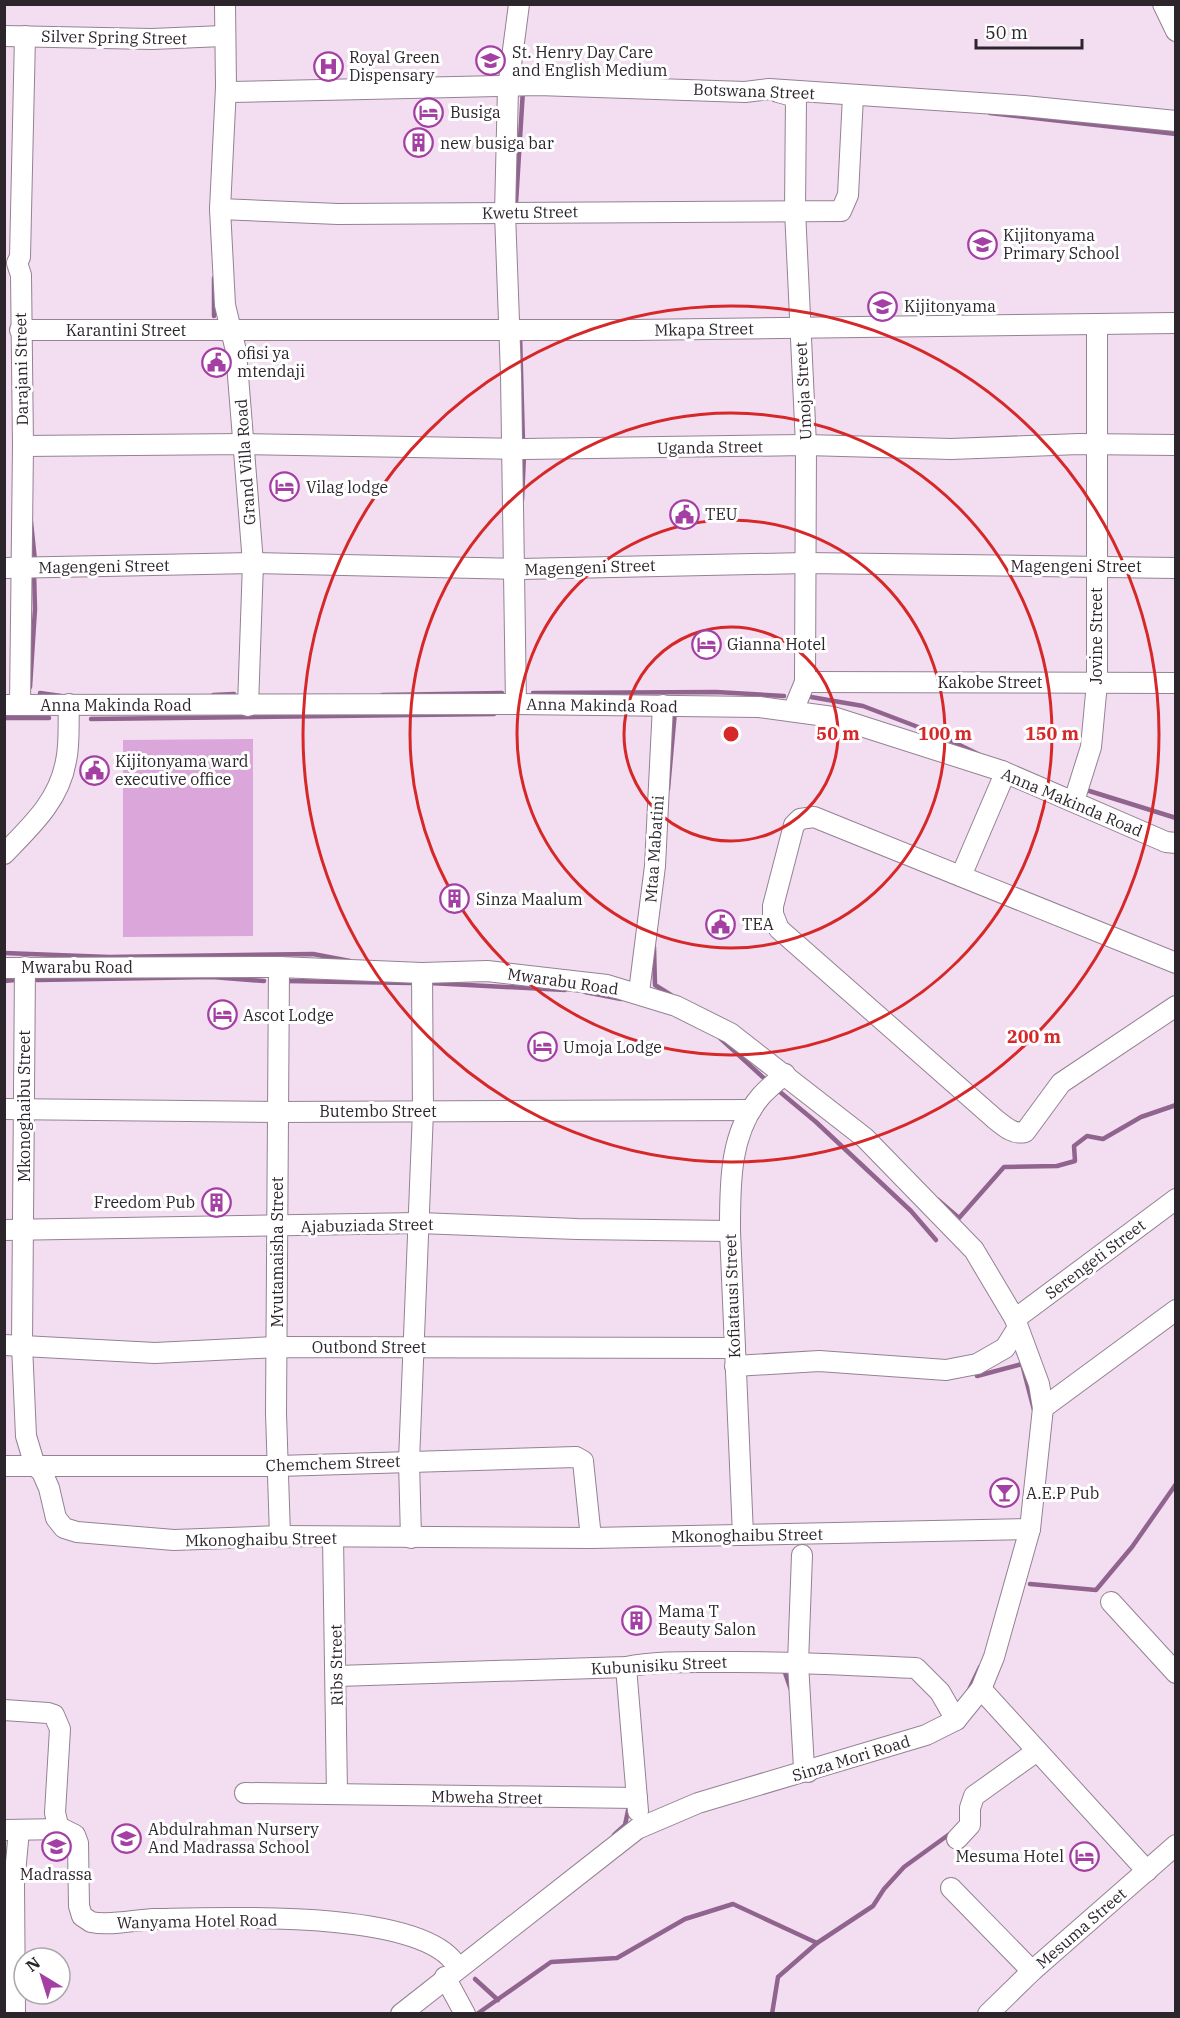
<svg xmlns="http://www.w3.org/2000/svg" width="1180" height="2018" font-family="'IBM Plex Serif',serif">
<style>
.green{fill:#dba6d9}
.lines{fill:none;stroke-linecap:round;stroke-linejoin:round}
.stream{stroke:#90648f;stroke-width:4.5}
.minor-casing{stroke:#948293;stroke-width:22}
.minor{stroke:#fff;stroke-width:20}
.ring{fill:none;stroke:#d62828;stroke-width:3}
.labels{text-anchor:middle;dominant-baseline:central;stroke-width:6;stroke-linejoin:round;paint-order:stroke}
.street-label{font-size:16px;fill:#2c252c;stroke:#fff}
.poi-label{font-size:16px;fill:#2c252c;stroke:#fff;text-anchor:start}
.centre{fill:#d62828;stroke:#fff;stroke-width:3}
.ring-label{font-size:18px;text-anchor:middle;font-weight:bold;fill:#d62828;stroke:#fff;stroke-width:6;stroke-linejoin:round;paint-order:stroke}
</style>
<rect width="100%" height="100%" fill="#f2def0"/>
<path class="green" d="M253 739V936L123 937V740Z"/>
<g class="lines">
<g class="stream">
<path d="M990 113 1176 134"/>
<path d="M516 203 523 90"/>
<path d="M214 278V316"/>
<path d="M520 335 523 443"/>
<path d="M522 500 524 455"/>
<path d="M31 522 35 561"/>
<path d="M30 687 35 609 34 572"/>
<path d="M40 693 61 696"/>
<path d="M533 693 716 692 784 696"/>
<path d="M213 695 234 694"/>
<path d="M382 695 502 693"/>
<path d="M811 697 863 706 939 735 978 754"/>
<path d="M4 718H49"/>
<path d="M91 719 494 714"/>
<path d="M668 789 675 711"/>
<path d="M1083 789 1176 818"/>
<path d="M654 947 655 985 671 995"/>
<path d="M4 953 109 957 313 954 350 961"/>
<path d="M37 980 212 977 264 981"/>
<path d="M4 981 16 980"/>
<path d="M285 981 411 983"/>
<path d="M430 983 565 990"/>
<path d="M585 992 621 999"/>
<path d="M720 1038 767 1081"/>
<path d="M780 1092 816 1122 911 1211 936 1240"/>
<path d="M938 1200 959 1218 1004 1167 1057 1166 1075 1161 1074 1146 1087 1136 1103 1139 1141 1117 1176 1105"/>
<path d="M977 1376 1022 1364 1034 1410"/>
<path d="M1030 1584 1096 1590 1132 1547 1176 1484"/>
<path d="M783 1667 791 1690"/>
<path d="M968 1692 980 1667"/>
<path d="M614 1835 625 1825 629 1806"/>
<path d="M475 1979 498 2000"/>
<path d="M477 2014 551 1962 617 1958 685 1919 733 1904 817 1943 873 1906 884 1889 904 1867 951 1833"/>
<path d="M772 2014 778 1977 817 1943"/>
</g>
<defs>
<g id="minor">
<path d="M225 4 226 87 220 209 225 305 236 351 253 563 248 706"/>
<path d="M1163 4 1176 31"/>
<path d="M4 36 152 39 223 36"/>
<path d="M226 87 231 92 538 85 745 92 769 89 1024 106 1176 121"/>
<path d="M778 92 796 97 795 210 806 445 805 682 793 711"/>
<path d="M220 209 338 214 841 211 848 195 853 96"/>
<path d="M20 330H635L1176 323"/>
<path d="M23 446 244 444 524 449 806 445 951 449 1079 444 1176 445"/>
<path d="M4 568 253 563 520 569 805 563 1176 568"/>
<path d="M805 682 1176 683"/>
<path d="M516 704 511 375 505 213 508 88 519 4"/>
<path d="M4 705 516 704 759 707 833 717 1002 771 1166 842 1176 843"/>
<path d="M20 705 23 446 21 275 17 263 20 257 25 36"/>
<path d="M1074 801 1091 747 1097 683V324"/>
<path d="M4 854C31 826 59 801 66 761 70 743 68 723 69 704"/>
<path d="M961 876 1003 778 1002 771"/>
<path d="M1176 963 814 817 800 819 794 825 773 906V914L779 929 995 1119C1004 1126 1013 1135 1025 1132L1061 1083 1176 1006"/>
<path d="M25 967 22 1345 26 1436 35 1466 42 1472 49 1488 56 1518 64 1528 77 1532 174 1540 280 1536 591 1538 1030 1529"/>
<path d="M279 967 276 1413 280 1536"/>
<path d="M4 968 279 967 422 973 487 971 607 985 676 1006 730 1033 865 1138 974 1250 1015 1319 1039 1384 1043 1408 1030 1529 994 1657 981 1689 956 1720 926 1735 698 1803 637 1829 401 2014"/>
<path d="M639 992 655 866 663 705"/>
<path d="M4 1109 278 1112 751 1110"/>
<path d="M4 1230 419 1223 577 1229 730 1231"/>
<path d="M1015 1319 1176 1199"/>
<path d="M4 1345 155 1353 277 1347 735 1348"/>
<path d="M735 1366 819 1361 946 1370 977 1364 1005 1348 1017 1329"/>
<path d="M1043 1408 1176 1310"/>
<path d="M4 1466H278L576 1457 583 1461 591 1538"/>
<path d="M743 1535 730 1231C730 1185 729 1133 761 1096 768 1088 777 1081 785 1074"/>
<path d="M333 1538 337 1793"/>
<path d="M411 1538 409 1461 423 1111 422 973"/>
<path d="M802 1555 798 1663 804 1768 808 1772"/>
<path d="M1111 1602 1176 1673"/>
<path d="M626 1667 638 1811"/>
<path d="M337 1676 626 1667C656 1661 687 1662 718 1662 784 1661 850 1665 916 1668L940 1692 956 1720"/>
<path d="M981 1689 1147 1871"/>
<path d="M4 1710 48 1713 54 1715 60 1729 55 1813 59 1829"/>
<path d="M245 1793 637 1798"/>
<path d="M4 1830 63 1829 75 1835 78 1843 79 1906 82 1916 91 1922C110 1926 134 1920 154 1919 216 1918 427 1908 457 1967"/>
<path d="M957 1839 970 1825V1808L974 1796 1037 1751"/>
<path d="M951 1888 1032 1971"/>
<path d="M445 1977 465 2014"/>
<path d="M15 2014 14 1884 19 1830"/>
<path d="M988 2014 1032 1971 1176 1845"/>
</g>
</defs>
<use href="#minor" class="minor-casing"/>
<use href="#minor" class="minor"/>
</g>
<g class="ring">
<circle cx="731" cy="734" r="107"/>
<circle cx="731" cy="734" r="214"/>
<circle cx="731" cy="734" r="321"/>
<circle cx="731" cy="734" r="428"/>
</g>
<defs>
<symbol id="school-ring" viewBox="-11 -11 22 22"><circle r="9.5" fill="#fff" stroke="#a43fa4" stroke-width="1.5"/><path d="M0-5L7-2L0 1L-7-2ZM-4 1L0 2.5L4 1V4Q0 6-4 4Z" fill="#a43fa4"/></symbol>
<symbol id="hospital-ring" viewBox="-11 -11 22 22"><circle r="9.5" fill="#fff" stroke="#a43fa4" stroke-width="1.5"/><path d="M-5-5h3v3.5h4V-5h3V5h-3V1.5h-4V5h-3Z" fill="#a43fa4"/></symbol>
<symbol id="hotel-ring" viewBox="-11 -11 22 22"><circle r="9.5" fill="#fff" stroke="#a43fa4" stroke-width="1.5"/><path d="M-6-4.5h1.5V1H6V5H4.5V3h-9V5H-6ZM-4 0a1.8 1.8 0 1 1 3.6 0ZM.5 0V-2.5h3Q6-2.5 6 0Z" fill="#a43fa4"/></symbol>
<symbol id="building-ring" viewBox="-11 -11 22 22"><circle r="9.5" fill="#fff" stroke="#a43fa4" stroke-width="1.5"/><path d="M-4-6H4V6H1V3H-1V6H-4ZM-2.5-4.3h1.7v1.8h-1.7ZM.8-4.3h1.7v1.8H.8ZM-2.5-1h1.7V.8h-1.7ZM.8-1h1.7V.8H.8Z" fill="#a43fa4"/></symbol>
<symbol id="civic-ring" viewBox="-11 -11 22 22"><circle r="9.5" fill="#fff" stroke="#a43fa4" stroke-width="1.5"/><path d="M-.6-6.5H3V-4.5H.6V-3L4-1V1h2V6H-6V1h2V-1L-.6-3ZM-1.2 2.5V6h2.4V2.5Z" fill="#a43fa4"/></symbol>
<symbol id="bar-ring" viewBox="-11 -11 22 22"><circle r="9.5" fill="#fff" stroke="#a43fa4" stroke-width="1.5"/><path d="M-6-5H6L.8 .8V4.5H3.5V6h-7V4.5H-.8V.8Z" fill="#a43fa4"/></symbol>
</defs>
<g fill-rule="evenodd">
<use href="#school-ring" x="474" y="44" width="33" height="33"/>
<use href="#hospital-ring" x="312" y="50" width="33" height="33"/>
<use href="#hotel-ring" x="412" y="96" width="33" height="33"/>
<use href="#building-ring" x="402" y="126" width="33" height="33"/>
<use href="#school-ring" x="966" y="228" width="33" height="33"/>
<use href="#school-ring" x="866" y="290" width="33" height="33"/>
<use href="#civic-ring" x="200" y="346" width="33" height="33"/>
<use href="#hotel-ring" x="268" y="470" width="33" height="33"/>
<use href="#civic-ring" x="668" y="498" width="33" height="33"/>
<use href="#hotel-ring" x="690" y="628" width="33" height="33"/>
<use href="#civic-ring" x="78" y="754" width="33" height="33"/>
<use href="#building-ring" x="438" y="882" width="33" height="33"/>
<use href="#civic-ring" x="704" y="908" width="33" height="33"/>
<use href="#hotel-ring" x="206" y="998" width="33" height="33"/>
<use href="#hotel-ring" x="526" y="1030" width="33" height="33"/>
<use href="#building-ring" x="200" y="1186" width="33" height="33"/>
<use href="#bar-ring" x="988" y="1476" width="33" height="33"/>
<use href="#building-ring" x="620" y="1604" width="33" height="33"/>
<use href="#school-ring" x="110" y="1822" width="33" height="33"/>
<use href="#school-ring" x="40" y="1830" width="33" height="33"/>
<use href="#hotel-ring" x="1068" y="1840" width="33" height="33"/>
</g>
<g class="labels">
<g class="street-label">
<text transform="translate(114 37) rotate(1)">Silver Spring Street</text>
<text transform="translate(754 91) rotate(2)">Botswana Street</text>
<text transform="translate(530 212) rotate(-1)">Kwetu Street</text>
<text transform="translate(704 329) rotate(-1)">Mkapa Street</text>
<text x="126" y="330">Karantini Street</text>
<text transform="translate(21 369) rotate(-91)">Darajani Street</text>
<text transform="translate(803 391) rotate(-93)">Umoja Street</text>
<text transform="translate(710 447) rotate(-1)">Uganda Street</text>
<text transform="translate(245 462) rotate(-94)">Grand Villa Road</text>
<text transform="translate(104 566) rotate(-1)">Magengeni Street</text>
<text x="1076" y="566">Magengeni Street</text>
<text transform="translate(590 567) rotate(-2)">Magengeni Street</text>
<text transform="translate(1096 636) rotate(-90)">Jovine Street</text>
<text x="990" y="682">Kakobe Street</text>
<text x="116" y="705">Anna Makinda Road</text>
<text transform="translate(602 705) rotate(1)">Anna Makinda Road</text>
<text transform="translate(1072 802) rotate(23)">Anna Makinda Road</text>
<text transform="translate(654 849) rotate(-86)">Mtaa Mabatini</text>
<text x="77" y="967">Mwarabu Road</text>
<text transform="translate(563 981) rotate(8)">Mwarabu Road</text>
<text transform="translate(24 1106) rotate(-90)">Mkonoghaibu Street</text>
<text x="378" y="1111">Butembo Street</text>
<text transform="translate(367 1225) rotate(-1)">Ajabuziada Street</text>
<text transform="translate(277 1252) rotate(-90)">Mvutamaisha Street</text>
<text transform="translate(1095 1259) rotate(-37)">Serengeti Street</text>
<text transform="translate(732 1296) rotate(-92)">Kofiatausi Street</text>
<text x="369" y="1347">Outbond Street</text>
<text transform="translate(333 1463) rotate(-2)">Chemchem Street</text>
<text transform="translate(747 1535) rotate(-1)">Mkonoghaibu Street</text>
<text transform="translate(261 1539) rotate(-1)">Mkonoghaibu Street</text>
<text transform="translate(336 1665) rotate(-91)">Ribs Street</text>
<text transform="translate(659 1665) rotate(-3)">Kubunisiku Street</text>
<text transform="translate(851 1758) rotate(-17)">Sinza Mori Road</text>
<text transform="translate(487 1797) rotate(1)">Mbweha Street</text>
<text transform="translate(197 1921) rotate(-1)">Wanyama Hotel Road</text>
<text transform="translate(1081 1928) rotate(-41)">Mesuma Street</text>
</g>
<g class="poi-label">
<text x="512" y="52">St. Henry Day Care<tspan x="512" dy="18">and English Medium</tspan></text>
<text x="349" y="57">Royal Green<tspan x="349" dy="18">Dispensary</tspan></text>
<text x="450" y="112">Busiga</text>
<text x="440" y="143">new busiga bar</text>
<text x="1003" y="235">Kijitonyama<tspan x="1003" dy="18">Primary School</tspan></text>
<text x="904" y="306">Kijitonyama</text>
<text x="237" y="353">ofisi ya<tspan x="237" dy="18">mtendaji</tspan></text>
<text x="306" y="487">Vilag lodge</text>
<text x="705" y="514">TEU</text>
<text x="727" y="644">Gianna Hotel</text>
<text x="115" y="761">Kijitonyama ward<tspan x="115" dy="18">executive office</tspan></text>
<text x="476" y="899">Sinza Maalum</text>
<text x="742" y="924">TEA</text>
<text x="243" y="1015">Ascot Lodge</text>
<text x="563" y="1047">Umoja Lodge</text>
<text x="195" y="1202" text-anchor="end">Freedom Pub</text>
<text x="1026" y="1493">A.E.P Pub</text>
<text x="658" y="1611">Mama T<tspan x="658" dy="18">Beauty Salon</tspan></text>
<text x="148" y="1829">Abdulrahman Nursery<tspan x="148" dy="18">And Madrassa School</tspan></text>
<text x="1064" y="1856" text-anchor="end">Mesuma Hotel</text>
<text x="56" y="1874" text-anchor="middle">Madrassa</text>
</g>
</g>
<circle cx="731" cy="734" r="9" class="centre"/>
<g class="ring-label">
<text x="838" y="740">50 m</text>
<text x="945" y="740">100 m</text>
<text x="1052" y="740">150 m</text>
<text x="1034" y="1043">200 m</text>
</g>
<rect width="1180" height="2018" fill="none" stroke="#2c252c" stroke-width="12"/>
<g transform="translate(42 1976) rotate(322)"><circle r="28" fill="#ffffff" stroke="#aba8ab" stroke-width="1.5"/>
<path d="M0-4.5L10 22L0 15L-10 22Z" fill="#a43fa4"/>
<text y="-9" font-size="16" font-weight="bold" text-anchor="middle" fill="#2c252c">N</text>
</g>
<path d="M976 39v9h106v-9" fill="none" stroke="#2c252c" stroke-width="3"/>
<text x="985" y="39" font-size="18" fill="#2c252c" stroke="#ffffff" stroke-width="4.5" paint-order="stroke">50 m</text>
</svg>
